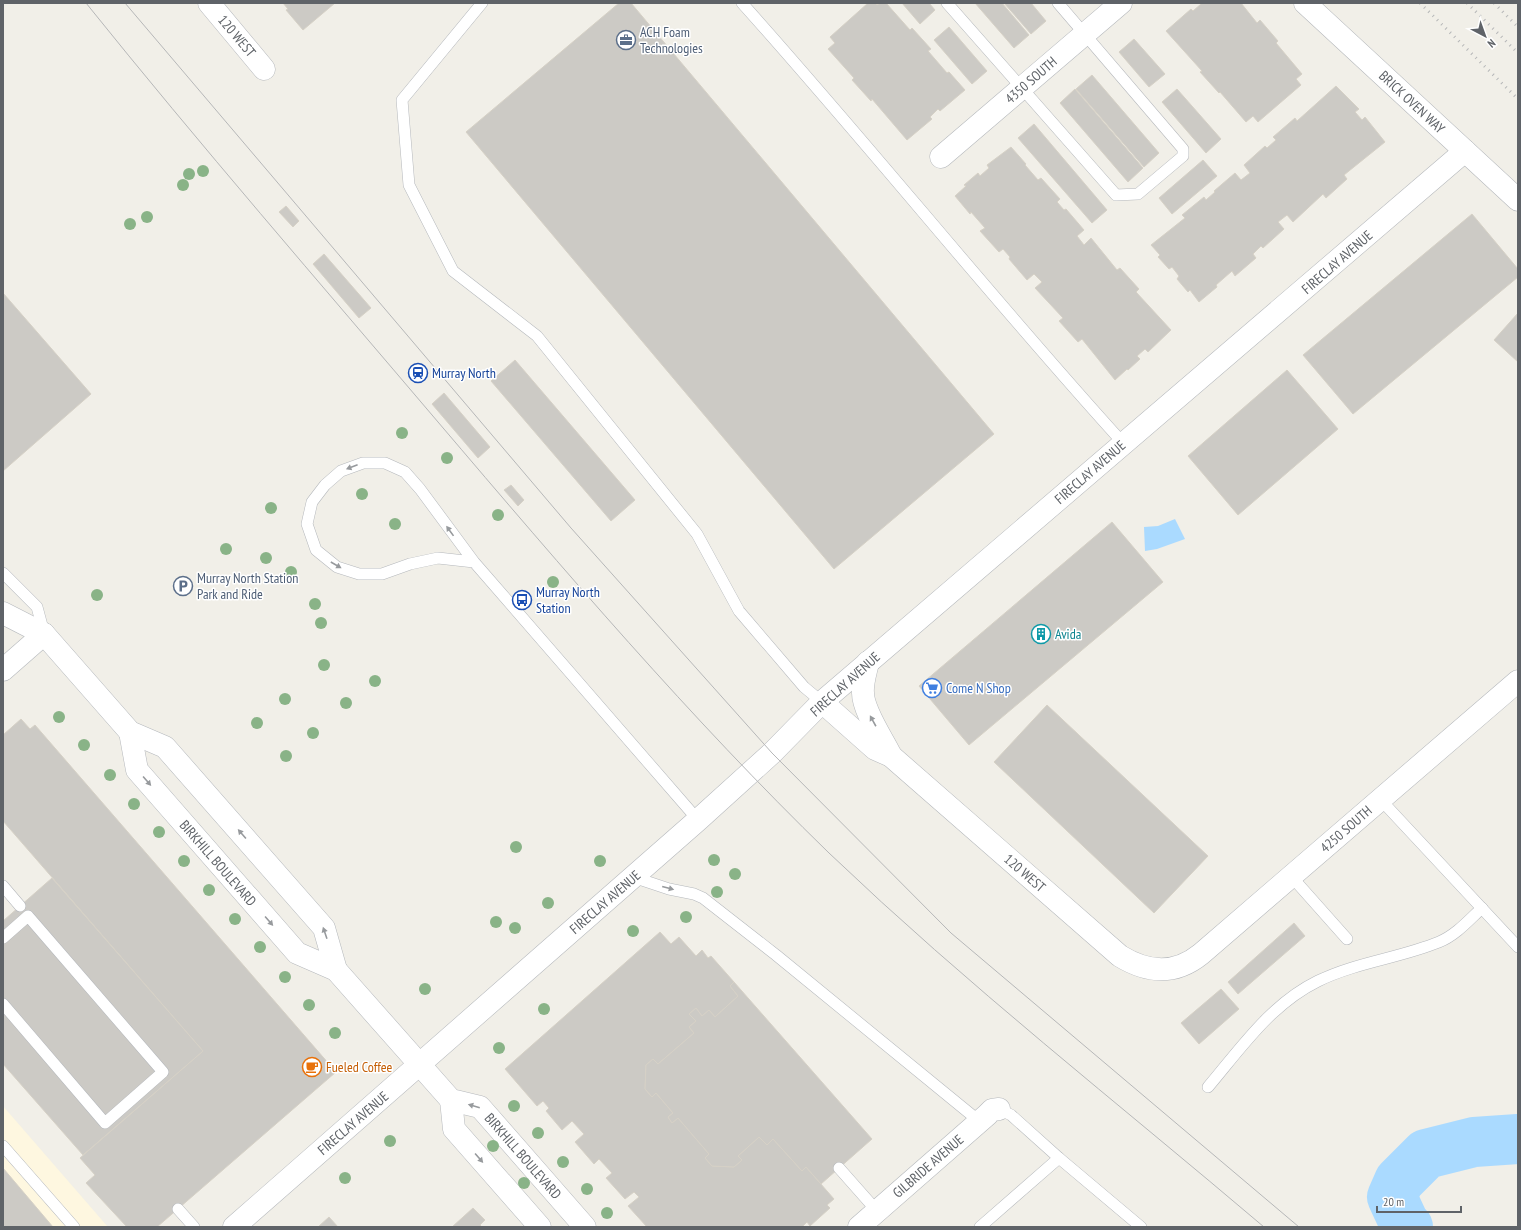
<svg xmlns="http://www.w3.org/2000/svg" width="1521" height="1230" font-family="'PT Sans Narrow',sans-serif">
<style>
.commercial{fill:#fef7e0}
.water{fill:#aadaff}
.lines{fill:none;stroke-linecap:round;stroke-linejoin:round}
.river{stroke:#aadaff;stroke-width:50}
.building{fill:#cccac5;stroke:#d6d1c6}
.service-casing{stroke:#b5b8bc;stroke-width:12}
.minor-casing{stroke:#b5b8bc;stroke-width:23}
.service{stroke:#fff;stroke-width:11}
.minor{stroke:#fff;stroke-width:22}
.tram{stroke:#b6b7b8;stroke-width:1}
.rail{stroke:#b6b7b8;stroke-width:3;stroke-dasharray:1 5;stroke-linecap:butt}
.tree{fill:#89b387}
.oneway{fill:#979a9d}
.labels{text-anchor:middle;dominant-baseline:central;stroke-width:3;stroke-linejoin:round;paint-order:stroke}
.service-label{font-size:14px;fill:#4e5e75;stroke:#fff;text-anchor:start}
.street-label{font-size:14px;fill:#5f6368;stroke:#fff}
.transit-label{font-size:14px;fill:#164399;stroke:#fff;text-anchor:start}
.culture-label{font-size:14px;fill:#0d838f;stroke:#fff;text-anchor:start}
.shop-label{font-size:14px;fill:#366cbe;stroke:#fff;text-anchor:start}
.food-label{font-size:14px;fill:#c56008;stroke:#fff;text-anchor:start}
</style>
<rect width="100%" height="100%" fill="#f1efe8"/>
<path class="commercial" d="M3 1106 108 1227H3Z"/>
<path class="water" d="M1175 519 1185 539 1157 549 1145 551 1144 527 1158 526Z"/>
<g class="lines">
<path class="river" d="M1408 1227 1405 1225 1392 1197 1399 1181 1426 1154 1474 1142 1518 1139"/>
</g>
<g class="building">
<path d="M283 3H335L303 30 286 10 288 9Z"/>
<path d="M619 3H631L994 434 834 569 466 132Z"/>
<path d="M868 3H875L877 5 880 3H886L910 30 912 28 931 49 928 51 947 73 949 72 965 90 940 111 938 109 930 117 932 119 907 140 872 99 871 101 852 80 854 78 828 49 835 43 830 37Z"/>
<path d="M902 3H929L935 10 920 24Z"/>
<path d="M975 3H1002L1029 35 1014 48Z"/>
<path d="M1004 3H1031L1046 21 1031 34Z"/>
<path d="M1200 3H1241L1257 23 1260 20 1278 41 1276 43 1302 74 1296 79 1301 85 1258 122 1253 116 1246 122 1220 92 1219 93 1200 72 1202 71 1166 31 1191 9 1193 11 1201 4Z"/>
<path d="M949 27 987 71 972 84 934 40Z"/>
<path d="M1134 39 1165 74 1149 87 1119 52Z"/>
<path d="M1092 75 1159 153 1144 167 1076 89Z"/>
<path d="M1336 86 1359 109 1355 112 1362 120 1365 117 1385 142 1344 175 1347 179 1326 198 1323 194 1293 222 1287 215 1278 222 1284 229 1263 248 1261 246 1253 254 1256 258 1235 276 1232 271 1216 285 1217 287 1199 302 1190 290 1188 292 1177 279 1179 276 1172 267 1169 269 1158 257 1160 255 1151 245 1185 218 1182 215 1204 197 1206 200 1215 192 1214 191 1235 173 1241 180 1250 173 1244 165 1265 146 1267 148 1276 140 1273 137 1295 118 1297 121Z"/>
<path d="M1075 89 1143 168 1128 182 1060 103Z"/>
<path d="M1177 89 1221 139 1206 153 1162 102Z"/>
<path d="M1034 124 1107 210 1092 223 1018 138Z"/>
<path d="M1011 147 1026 164 1025 165 1038 180 1041 178 1060 199 1057 202 1064 210 1066 209 1084 230 1077 236 1084 245 1091 238 1117 270 1120 268 1139 289 1136 292 1171 330 1148 352 1145 349 1137 356 1140 359 1128 370 1127 369 1115 380 1082 339 1078 342 1059 321 1063 318 1035 288 1042 282 1034 274 1027 280 1009 259 1010 257 1003 249 999 252 980 231 985 228 971 212 970 214 955 196 966 186 964 185 978 173 980 176 989 168 987 165Z"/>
<path d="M1203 160 1217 176 1172 214 1159 198Z"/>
<path d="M286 206 299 221 293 227 279 212Z"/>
<path d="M1472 214 1518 269V277L1353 414 1303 355Z"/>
<path d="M324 254 371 308 359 318 313 264Z"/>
<path d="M3 293 91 394 3 471Z"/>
<path d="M1518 313V362L1494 340Z"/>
<path d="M515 360 635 500 611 521 491 381Z"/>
<path d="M1287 370 1338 429 1238 515 1188 456Z"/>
<path d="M444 393 490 447 478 458 432 404Z"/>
<path d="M511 485 524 500 518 506 504 490Z"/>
<path d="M1112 522 1163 582 969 745 919 686Z"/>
<path d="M1047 705 1208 856 1154 913 994 762Z"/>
<path d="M21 719 30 729 35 725 336 1072 157 1227H127L86 1183 95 1175 80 1158 203 1051 3 821V735Z"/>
<path d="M52 878 203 1051 83 1155 3 1064V921Z"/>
<path d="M1294 923 1305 936 1238 994 1228 982Z"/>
<path d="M660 932 671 944 679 937 696 956 702 950 708 958 711 956 734 982 730 986 738 996 715 1017 709 1010 702 1016 696 1008 689 1014 696 1021 689 1027 694 1033 658 1064 653 1059 646 1065 645 1089 652 1097 656 1093 673 1113 668 1117 672 1123 678 1118 709 1154 705 1158 712 1166 734 1167 742 1160 738 1156 759 1137 767 1145 773 1139 802 1171 806 1167 834 1199 827 1205 830 1208 810 1226 807 1222 802 1227H647L628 1206 639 1197 634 1192 625 1199 606 1178 612 1173 599 1159 594 1164 575 1142 584 1134 572 1121 562 1130 546 1111 549 1108 543 1101 537 1106 505 1069Z"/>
<path d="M734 982 872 1139 821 1184 806 1167 802 1171 773 1139 767 1145 759 1137 738 1156 742 1160 734 1167 712 1166 705 1158 709 1154 678 1118 672 1123 668 1117 673 1113 656 1093 652 1097 645 1089 646 1065 653 1059 658 1064 694 1033 689 1027 696 1021 689 1014 696 1008 702 1016 709 1010 715 1017 738 996 730 986Z"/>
<path d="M1221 989 1239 1009 1199 1044 1181 1023Z"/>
<path d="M3 1168 53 1227H3Z"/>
<path d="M473 1208 485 1220 480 1225 482 1227H452Z"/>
<path d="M329 1217 338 1227H318Z"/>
</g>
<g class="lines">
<defs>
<g id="service">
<path d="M482 3 402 100 409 185 453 271 537 336 697 534 739 611 804 687 822 702"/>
<path d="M742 3C872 148 993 300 1124 444"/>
<path d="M947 3 1116 195 1138 194 1183 156V149L1058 3"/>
<path d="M474 562 438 558 410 564 382 574H359L337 567 316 550 307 524 312 502 325 485 341 471 363 463H385L405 472 420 489 474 562 698 820"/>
<path d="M3 573 37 607 44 633"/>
<path d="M1380 799 1518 947"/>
<path d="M1291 876 1347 939"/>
<path d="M633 877 669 889 694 894 703 898 776 955 979 1121"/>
<path d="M3 886 20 906"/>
<path d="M3 938 28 916 163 1072 105 1123 3 1004"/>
<path d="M1208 1087C1241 1048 1271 1004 1318 981 1357 962 1400 958 1439 942 1456 935 1469 920 1482 908"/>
<path d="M999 1109 1011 1115 1059 1158 1141 1227"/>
<path d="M3 1146 74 1227"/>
<path d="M839 1168 877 1211"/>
<path d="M178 1209 194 1227"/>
<path d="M980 1227 1059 1158"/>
</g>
<g id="minor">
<path d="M209 3 264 69"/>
<path d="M1305 3 1518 200"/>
<path d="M941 157 1121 3"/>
<path d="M3 613 44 634 130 732 165 747 324 928 336 970"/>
<path d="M868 662C866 672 862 683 863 693 863 711 883 739 891 756"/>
<path d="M3 670 44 634"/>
<path d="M822 702 875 749 891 756 1120 956C1148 973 1175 975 1201 954L1518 681"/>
<path d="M130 732 137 770 297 953 336 970 451 1100 480 1107 585 1227"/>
<path d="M451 1100 454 1129 540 1227"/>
<path d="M234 1227 698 820 772 753 822 702 1465 151"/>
<path d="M859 1227 987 1115 992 1110 999 1109"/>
</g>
</defs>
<use href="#service" class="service-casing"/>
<use href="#minor" class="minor-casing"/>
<use href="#service" class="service"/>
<use href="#minor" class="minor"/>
<g class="tram">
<path d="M86 3C200 145 320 283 438 422 564 570 690 718 829 853 967 985 1118 1103 1264 1227"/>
<path d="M125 3 571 528 772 753 951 933 1299 1227"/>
</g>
<g class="rail">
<path d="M1420 3 1518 99"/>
<path d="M1467 3 1518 53"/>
<path d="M1494 3 1518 27"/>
</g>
</g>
<g class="tree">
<circle cx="203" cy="171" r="6"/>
<circle cx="189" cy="174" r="6"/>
<circle cx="183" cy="185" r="6"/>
<circle cx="147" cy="217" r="6"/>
<circle cx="130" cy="224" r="6"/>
<circle cx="402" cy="433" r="6"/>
<circle cx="447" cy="458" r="6"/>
<circle cx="362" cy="494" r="6"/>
<circle cx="271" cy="508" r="6"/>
<circle cx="498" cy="515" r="6"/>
<circle cx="395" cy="524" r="6"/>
<circle cx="226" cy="549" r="6"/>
<circle cx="266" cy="558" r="6"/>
<circle cx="291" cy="572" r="6"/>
<circle cx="553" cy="582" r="6"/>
<circle cx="183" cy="584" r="6"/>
<circle cx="97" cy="595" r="6"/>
<circle cx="315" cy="604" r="6"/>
<circle cx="321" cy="623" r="6"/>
<circle cx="324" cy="665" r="6"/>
<circle cx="375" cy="681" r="6"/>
<circle cx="285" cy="699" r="6"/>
<circle cx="346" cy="703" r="6"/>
<circle cx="59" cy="717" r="6"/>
<circle cx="257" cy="723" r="6"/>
<circle cx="313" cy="733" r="6"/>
<circle cx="84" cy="745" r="6"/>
<circle cx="286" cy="756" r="6"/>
<circle cx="110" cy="775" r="6"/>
<circle cx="134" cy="804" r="6"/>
<circle cx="159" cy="832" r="6"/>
<circle cx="516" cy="847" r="6"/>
<circle cx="714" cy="860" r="6"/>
<circle cx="184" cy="861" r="6"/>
<circle cx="600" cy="861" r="6"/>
<circle cx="735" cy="874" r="6"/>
<circle cx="209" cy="890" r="6"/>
<circle cx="717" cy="892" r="6"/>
<circle cx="548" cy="903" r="6"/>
<circle cx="686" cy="917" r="6"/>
<circle cx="235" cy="919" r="6"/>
<circle cx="496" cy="922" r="6"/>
<circle cx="515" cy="928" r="6"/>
<circle cx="633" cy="931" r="6"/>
<circle cx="260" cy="947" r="6"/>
<circle cx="285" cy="977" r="6"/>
<circle cx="425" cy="989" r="6"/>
<circle cx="309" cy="1005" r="6"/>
<circle cx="544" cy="1009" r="6"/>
<circle cx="335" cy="1033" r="6"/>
<circle cx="499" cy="1048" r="6"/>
<circle cx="514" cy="1106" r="6"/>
<circle cx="538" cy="1133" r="6"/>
<circle cx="390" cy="1141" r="6"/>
<circle cx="493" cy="1146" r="6"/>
<circle cx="563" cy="1162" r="6"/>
<circle cx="345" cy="1178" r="6"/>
<circle cx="524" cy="1183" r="6"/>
<circle cx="587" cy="1189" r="6"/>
<circle cx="607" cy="1213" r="6"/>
</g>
<defs><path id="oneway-solid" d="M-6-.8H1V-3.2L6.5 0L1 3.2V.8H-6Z"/></defs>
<g class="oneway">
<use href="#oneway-solid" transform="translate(352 467) rotate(159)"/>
<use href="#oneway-solid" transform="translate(450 531) rotate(-126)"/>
<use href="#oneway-solid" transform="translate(336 565) rotate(30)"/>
<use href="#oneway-solid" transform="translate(873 721) rotate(-119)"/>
<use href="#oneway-solid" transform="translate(147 781) rotate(49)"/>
<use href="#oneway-solid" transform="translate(242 834) rotate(-131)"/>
<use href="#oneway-solid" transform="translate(668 888) rotate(15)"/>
<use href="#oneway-solid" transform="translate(269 921) rotate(49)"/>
<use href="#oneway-solid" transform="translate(325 933) rotate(-109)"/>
<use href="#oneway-solid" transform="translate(474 1106) rotate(-164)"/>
<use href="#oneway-solid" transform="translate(479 1158) rotate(49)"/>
</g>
<defs>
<symbol id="office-ring" viewBox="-11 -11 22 22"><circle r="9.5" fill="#fff" stroke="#5c6f8a" stroke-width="1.5"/><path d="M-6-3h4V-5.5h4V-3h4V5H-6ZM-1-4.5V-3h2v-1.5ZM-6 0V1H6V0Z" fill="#5c6f8a"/></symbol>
<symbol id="station-ring" viewBox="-11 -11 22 22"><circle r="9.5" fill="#fff" stroke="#1a4fb4" stroke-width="1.5"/><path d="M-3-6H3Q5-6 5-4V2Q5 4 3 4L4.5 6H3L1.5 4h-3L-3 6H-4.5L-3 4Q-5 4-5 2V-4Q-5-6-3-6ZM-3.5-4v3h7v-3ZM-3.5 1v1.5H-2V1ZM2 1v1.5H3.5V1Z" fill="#1a4fb4"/></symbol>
<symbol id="parking-ring" viewBox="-11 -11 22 22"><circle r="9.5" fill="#fff" stroke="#5c6f8a" stroke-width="1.5"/><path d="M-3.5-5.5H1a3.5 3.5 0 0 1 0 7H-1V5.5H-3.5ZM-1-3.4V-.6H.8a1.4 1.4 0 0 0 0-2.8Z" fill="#5c6f8a"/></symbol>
<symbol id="bus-ring" viewBox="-11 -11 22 22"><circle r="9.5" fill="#fff" stroke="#1a4fb4" stroke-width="1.5"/><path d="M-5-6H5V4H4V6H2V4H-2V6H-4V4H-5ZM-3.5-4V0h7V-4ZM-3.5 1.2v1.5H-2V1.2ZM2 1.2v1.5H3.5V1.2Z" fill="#1a4fb4"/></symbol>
<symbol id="building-ring" viewBox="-11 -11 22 22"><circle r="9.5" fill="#fff" stroke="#0f9aa8" stroke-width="1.5"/><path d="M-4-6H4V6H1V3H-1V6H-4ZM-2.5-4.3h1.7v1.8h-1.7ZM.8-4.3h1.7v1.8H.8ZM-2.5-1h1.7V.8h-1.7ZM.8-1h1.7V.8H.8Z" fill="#0f9aa8"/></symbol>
<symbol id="supermarket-ring" viewBox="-11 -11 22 22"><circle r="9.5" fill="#fff" stroke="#3f7fe0" stroke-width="1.5"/><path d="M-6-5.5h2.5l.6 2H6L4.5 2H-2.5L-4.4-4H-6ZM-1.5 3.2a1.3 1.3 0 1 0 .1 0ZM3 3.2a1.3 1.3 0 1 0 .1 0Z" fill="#3f7fe0"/></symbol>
<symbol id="cafe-ring" viewBox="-11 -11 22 22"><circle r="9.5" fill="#fff" stroke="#e8710a" stroke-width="1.5"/><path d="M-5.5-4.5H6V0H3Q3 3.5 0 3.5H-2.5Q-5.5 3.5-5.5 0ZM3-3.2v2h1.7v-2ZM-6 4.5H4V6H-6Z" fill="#e8710a"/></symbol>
</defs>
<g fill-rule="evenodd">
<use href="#office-ring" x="615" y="29" width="22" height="22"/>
<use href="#station-ring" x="407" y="362" width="22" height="22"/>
<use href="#parking-ring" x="172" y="575" width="22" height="22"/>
<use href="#bus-ring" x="511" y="589" width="22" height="22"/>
<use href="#building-ring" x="1030" y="623" width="22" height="22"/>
<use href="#supermarket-ring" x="921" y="677" width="22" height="22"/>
<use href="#cafe-ring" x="301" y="1056" width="22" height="22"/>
</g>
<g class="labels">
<g class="service-label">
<text x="640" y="32">ACH Foam<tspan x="640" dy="16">Technologies</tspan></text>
<text x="197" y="578">Murray North Station<tspan x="197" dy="16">Park and Ride</tspan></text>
</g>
<g class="street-label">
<text transform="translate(237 36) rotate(50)">120 WEST</text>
<text transform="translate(1031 80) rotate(-41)">4350 SOUTH</text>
<text transform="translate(1412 102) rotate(43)">BRICK OVEN WAY</text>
<text transform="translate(1337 262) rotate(-41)">FIRECLAY AVENUE</text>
<text transform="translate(1090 472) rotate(-41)">FIRECLAY AVENUE</text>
<text transform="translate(845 684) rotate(-42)">FIRECLAY AVENUE</text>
<text transform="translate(1346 829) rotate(-41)">4250 SOUTH</text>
<text transform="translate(218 863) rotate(49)">BIRKHILL BOULEVARD</text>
<text transform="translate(1025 873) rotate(41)">120 WEST</text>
<text transform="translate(605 902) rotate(-41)">FIRECLAY AVENUE</text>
<text transform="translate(353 1123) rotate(-41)">FIRECLAY AVENUE</text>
<text transform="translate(523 1156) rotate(49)">BIRKHILL BOULEVARD</text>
<text transform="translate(928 1166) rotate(-41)">GILBRIDE AVENUE</text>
</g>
<g class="transit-label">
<text x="432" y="373">Murray North</text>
<text x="536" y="592">Murray North<tspan x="536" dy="16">Station</tspan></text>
</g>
<g class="culture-label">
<text x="1055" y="634">Avida</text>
</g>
<g class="shop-label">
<text x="946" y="688">Come N Shop</text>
</g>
<g class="food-label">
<text x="326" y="1067">Fueled Coffee</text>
</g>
</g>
<rect width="1521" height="1230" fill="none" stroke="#5f6368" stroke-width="8"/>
<g transform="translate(1485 36) rotate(139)" stroke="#ffffff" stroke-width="3" paint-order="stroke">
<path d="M0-3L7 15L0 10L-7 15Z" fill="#5f6368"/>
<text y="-6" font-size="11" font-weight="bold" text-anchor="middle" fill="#5f6368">N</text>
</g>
<path d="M1377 1206v6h84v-6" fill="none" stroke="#5f6368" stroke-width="2"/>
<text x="1383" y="1206" font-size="12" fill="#5f6368" stroke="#ffffff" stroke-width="3" paint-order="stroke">20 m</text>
</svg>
